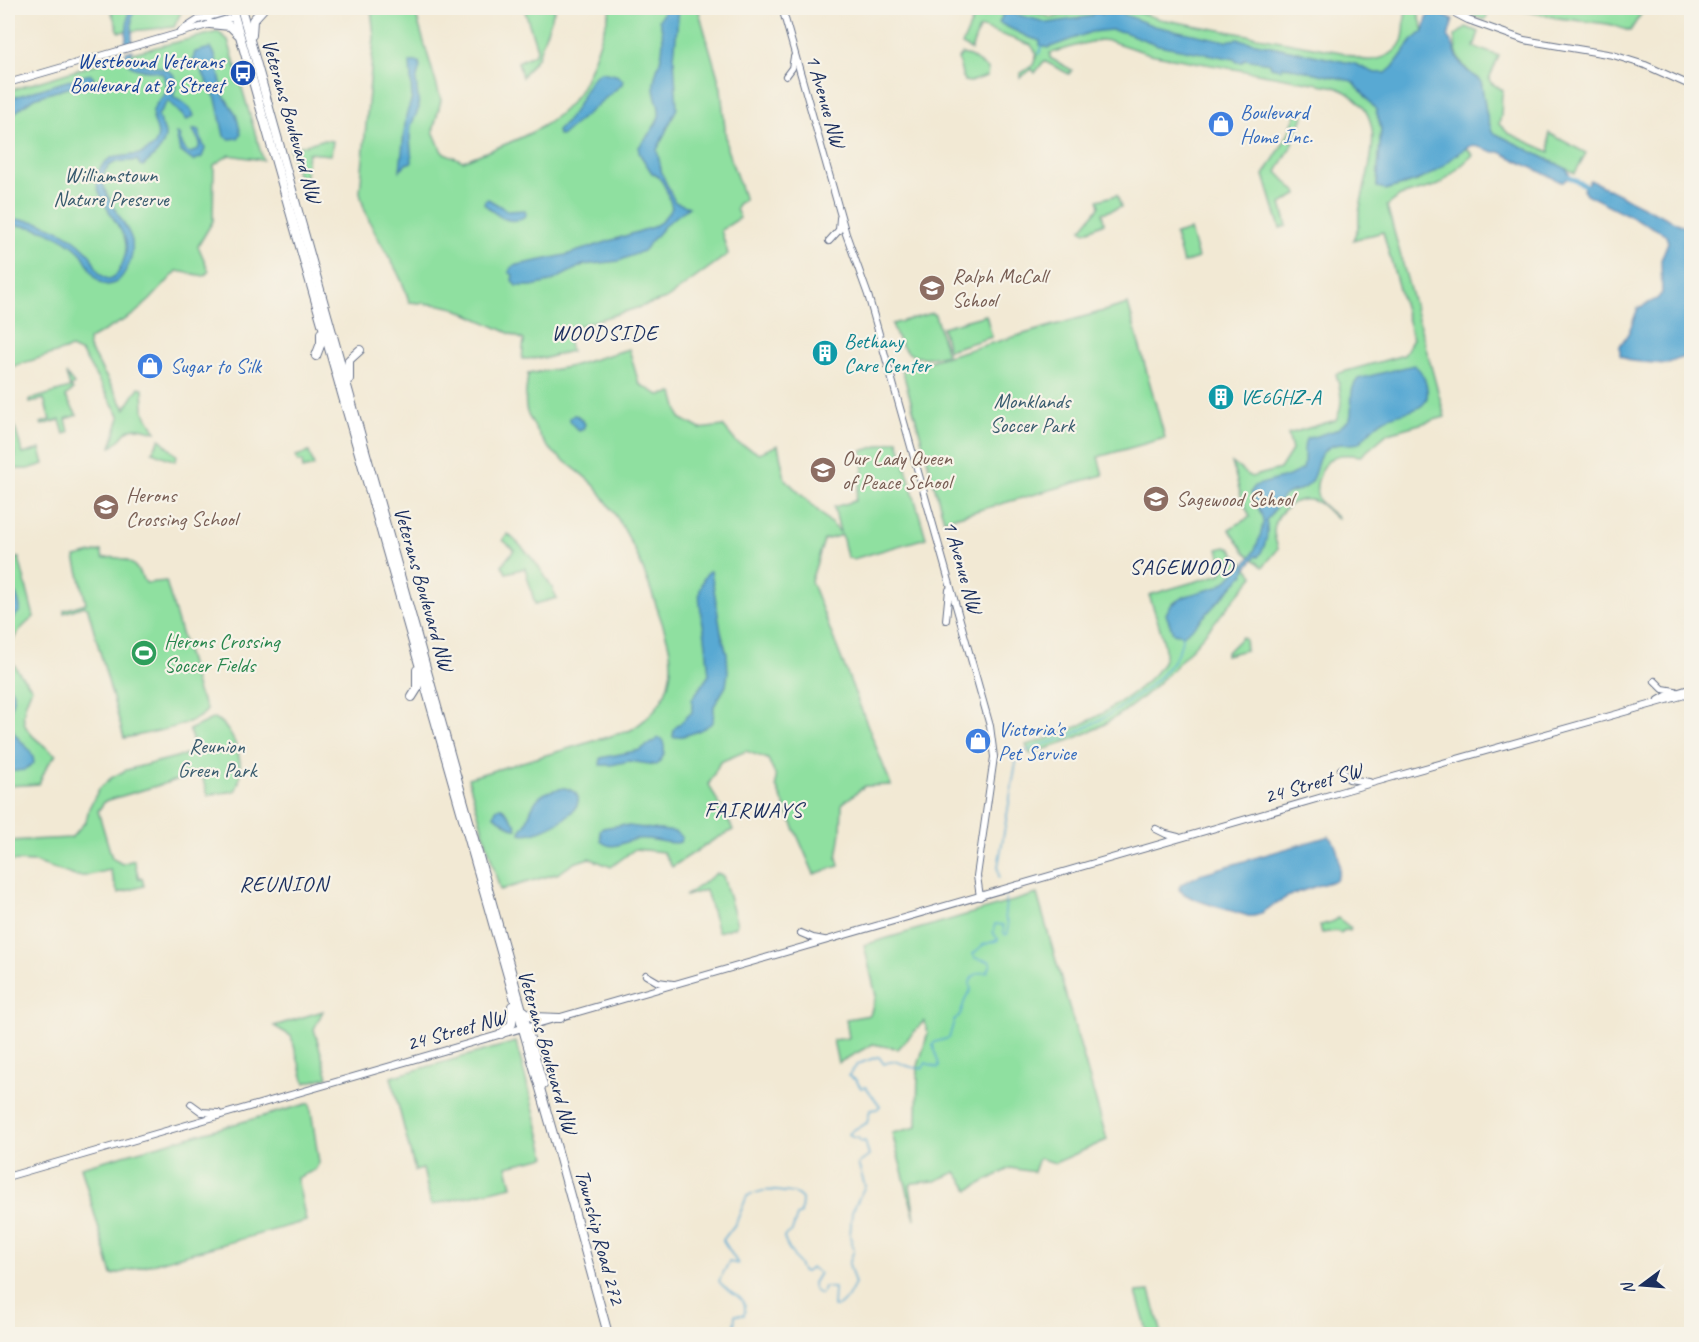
<svg xmlns="http://www.w3.org/2000/svg" width="1699" height="1342" font-family="Caveat,sans-serif">
<style>
.green{fill:#8fe0a0;stroke:#55887f;stroke-width:1.5}
.water{fill:#58a9d3;stroke:#3a6c98;stroke-width:1.5}
.lines{fill:none;stroke-linecap:round;stroke-linejoin:round}
.stream{stroke:#58a9d3;stroke-width:1.5}
.canal{stroke:#58a9d3;stroke-width:4.5}
.tertiary-casing{stroke:#667087;stroke-width:8}
.secondary-casing{stroke:#667087;stroke-width:10}
.tertiary{stroke:#fff;stroke-width:6}
.secondary{stroke:#fff;stroke-width:8}
.labels{text-anchor:middle;dominant-baseline:central;stroke-width:4.5;stroke-linejoin:round;paint-order:stroke}
.transit-label{font-size:21px;fill:#164399;stroke:#f7f3e8;text-anchor:end}
.street-label{font-size:21px;fill:#1b2f5e;stroke:#f7f3e8}
.shop-label{font-size:21px;fill:#366cbe;stroke:#f7f3e8;text-anchor:start}
.park-label{font-size:21px;fill:#385b6e;stroke:#f7f3e8}
.education-label{font-size:21px;fill:#785e54;stroke:#f7f3e8;text-anchor:start}
.culture-label{font-size:21px;fill:#0d838f;stroke:#f7f3e8;text-anchor:start}
.leisure-label{font-size:21px;fill:#27864d;stroke:#f7f3e8;text-anchor:start}
.neighbourhood-label{font-size:22px;letter-spacing:1.5px;fill:#1b2f5e;stroke:#f7f3e8}
</style>
<rect width="100%" height="100%" fill="#f7f3e8"/>
<filter id="ink" filterUnits="userSpaceOnUse"><feTurbulence type="fractalNoise" baseFrequency=".0167" numOctaves="2"/><feDisplacementMap in="SourceGraphic" scale="12" xChannelSelector="R" yChannelSelector="G"/><feConvolveMatrix kernelMatrix="1 2 1 2 8 2 1 2 1" color-interpolation-filters="sRGB"/></filter>
<filter id="wash" filterUnits="userSpaceOnUse"><feTurbulence type="fractalNoise" baseFrequency=".008" numOctaves="4" result="noise"/><feDisplacementMap in="SourceGraphic" scale="24" xChannelSelector="R" yChannelSelector="G"/><feGaussianBlur stdDeviation="1.35" result="paint"/><feColorMatrix in="noise" values="0 0 0 0 0 0 0 0 0 0 0 0 0 0 0 0 0 1.4 0 .05"/><feComposite in="paint" operator="in"/></filter>
<g filter="url(#wash)">
<rect width="100%" height="100%" fill="#f2e9d4"/>
<g class="green">
<path d="M110 8H183L174 27 119 32Z"/>
<path d="M371 8H414L441 100 433 131 442 152 463 161C506 143 559 130 582 86 595 62 602 33 611 8H698L721 88 727 149 745 200 738 204 736 209 740 218 721 230 728 254 666 299 565 330 571 351 546 358 522 359 524 340 454 308 441 305 409 302C399 262 367 233 360 192L374 37Z"/>
<path d="M524 8H555L538 56 522 77 518 62 535 54 537 49Z"/>
<path d="M978 8H1023L1052 18 1091 8H1124L1160 19 1341 52C1348 54 1353 57 1360 59 1375 63 1395 56 1402 41 1406 32 1403 18 1407 8H1418L1417 10 1424 31 1420 34 1376 110 1381 128 1377 186 1385 190 1417 181 1434 172 1466 147 1473 155 1439 185 1400 196 1387 206 1445 417 1388 433 1361 456C1337 452 1326 455 1318 480 1316 486 1316 496 1320 502 1325 508 1332 513 1338 518L1337 519C1331 514 1325 507 1319 503 1300 492 1275 510 1274 531 1274 537 1277 544 1278 549L1263 567 1245 552 1229 529 1250 517 1241 496 1232 463 1251 477 1280 469 1292 450 1288 434 1336 420C1344 405 1341 390 1336 374L1404 355 1413 339 1383 232 1353 240 1359 225V213C1367 165 1395 112 1336 87L1150 54 1110 41 1100 40 1082 44 1050 53V58L1072 70 1069 74 1044 61 1035 73 1032 69 1020 78V74L1033 65 1037 54 1031 45 983 28 979 29 971 50 962 45Z"/>
<path d="M1460 8H1490L1485 20 1470 15Z"/>
<path d="M1512 8H1645L1630 31 1608 24 1557 18Z"/>
<path d="M1466 27 1479 32 1474 47 1499 56 1489 79 1491 83 1503 90C1499 105 1504 110 1499 124L1508 133 1550 152 1549 133 1586 153 1575 173 1492 132 1486 112 1481 81C1464 70 1454 57 1455 36Z"/>
<path d="M218 32 228 40 263 160 229 155 214 165 213 221 198 246 209 271 204 276 177 271 150 300 133 315 88 340 89 348 125 409 139 387 143 388 144 411 156 432C149 431 142 427 135 428 123 429 121 443 111 447L120 417 82 353 71 348 8 368V91L136 52Z"/>
<path d="M962 54 970 56 988 69 987 76 970 82 964 81 958 59Z"/>
<path d="M1297 112 1304 114 1292 145 1277 172 1298 194 1281 204 1287 226 1280 228 1264 175 1287 137Z"/>
<path d="M322 140 333 141 331 155 308 153 304 190H302L290 149Z"/>
<path d="M1117 195 1121 207 1102 213 1104 223 1085 232 1081 229 1100 206 1098 200Z"/>
<path d="M1190 230 1198 258 1183 263 1175 234Z"/>
<path d="M1128 304 1165 438 1098 457 1103 475 944 520 902 369Z"/>
<path d="M932 313 935 315 947 354C915 363 902 356 892 324Z"/>
<path d="M986 315 992 337 948 350 942 327Z"/>
<path d="M629 349 639 384 659 395 673 393 680 418 700 429 723 426 737 443 759 453 778 445 785 479 840 532 834 507 855 501 865 461 862 451 898 440 926 538 853 559 847 557 842 535 824 540 811 581 891 785 865 786 842 804 841 832 837 858 839 866 814 874 776 786V777L768 759 746 751 720 762 709 784C716 801 726 814 733 830L712 841 672 867 663 852 635 849 611 867 589 858 574 863 559 873 500 890 468 778 631 730C651 717 666 701 670 676 674 655 666 634 659 614 643 565 630 533 599 491 586 474 565 464 550 449 541 441 534 425 528 415 523 404 527 385 528 374L568 367Z"/>
<path d="M66 374 74 384 71 386 73 390 65 396 77 415 66 419 69 432 64 434 60 420 42 425 41 423 50 420 44 399 30 403 29 400 70 388Z"/>
<path d="M8 406 23 454 40 449 44 464 28 469H11L15 455 8 433Z"/>
<path d="M160 439 177 456 175 461 152 452Z"/>
<path d="M309 452 314 466 303 469 302 461 298 462 296 456Z"/>
<path d="M508 534C529 552 545 572 557 598L535 604 525 568 506 573 502 565 514 550 503 540Z"/>
<path d="M1226 547 1231 549 1254 576C1208 628 1164 690 1103 725 1079 738 1055 746 1030 754L1026 745C1041 741 1056 736 1070 730 1093 720 1165 680 1165 653 1166 643 1153 607 1149 595L1221 574 1224 569 1218 549Z"/>
<path d="M101 551 103 558C127 555 135 563 146 583L166 581 198 692 207 710C196 726 144 734 124 738L88 609 84 606 64 613V610L86 603 75 557Z"/>
<path d="M8 557 19 558 34 617C0 644 5 658 32 688 13 726 27 732 56 755L47 766 39 784 8 786Z"/>
<path d="M1242 637 1245 639 1246 650 1226 655V653Z"/>
<path d="M214 718C236 729 248 770 235 791L208 795 201 773 105 801 98 811 112 858 122 864 134 860 139 879 142 878 144 886 118 893 110 870 85 876H75L35 862 8 861V841L71 838 86 821 89 808 99 789 111 778 126 770 196 752 189 730Z"/>
<path d="M717 873 723 876 737 924 735 927 718 932 706 890 685 896Z"/>
<path d="M1037 894 1107 1140 1055 1163 1039 1158 1034 1172 1010 1168 969 1190 956 1172 935 1181 913 1183 910 1185 915 1219 892 1133 917 1127 918 1066 928 1033 924 1021 898 1049 873 1044 838 1063 833 1040 849 1038 846 1019 870 1015 876 996 864 945Z"/>
<path d="M1338 918 1351 928 1350 931 1345 930 1340 933 1337 931 1322 933 1320 926C1326 922 1333 924 1338 918Z"/>
<path d="M323 1011 314 1029 328 1077 305 1083 291 1036 274 1026Z"/>
<path d="M516 1042 546 1157 507 1166 512 1186 431 1205 423 1169 415 1171 391 1077Z"/>
<path d="M310 1103 319 1163 315 1170 297 1178 306 1221 112 1275 81 1167Z"/>
<path d="M1150 1291 1162 1334H1148L1136 1292Z"/>
</g>
<g class="water">
<path d="M129 8H136L132 16V44L125 46Z"/>
<path d="M666 8H679L674 57 677 108 657 150 662 174 675 202 689 207 666 224 643 251 619 261 583 265 550 282 532 286H516L512 280 513 275 509 272 513 266 566 255 653 227 661 222 672 208C669 197 664 177 652 173L639 153V147C646 137 656 128 659 116 661 105 654 98 654 88 653 78 657 70 660 61 664 47 664 33 659 20Z"/>
<path d="M1433 10 1453 20 1448 37C1455 46 1454 51 1459 60 1463 69 1473 76 1481 81L1486 112 1492 132 1567 169 1569 174 1567 179 1561 182 1500 152H1494L1473 145C1458 150 1448 164 1434 172 1419 182 1401 185 1385 190L1377 187 1381 128 1376 110 1362 92 1352 81 1283 66 1281 69 1271 67 1270 63 1244 59 1242 62H1237L1234 59 1158 45 1124 32 1111 30 1091 32 1048 48 1040 45V41L1028 37 999 23 1003 14 1007 12 1049 23 1092 16 1093 13 1100 12 1101 14 1120 13 1154 26 1226 41 1237 39 1355 64 1375 73H1386L1393 67 1412 41 1424 31 1427 18Z"/>
<path d="M210 48 215 55 224 96 236 114 241 134 238 138 230 139 224 136 216 99 200 68 193 59 195 52Z"/>
<path d="M132 50 131 56 135 62C155 69 185 63 173 97 181 102 191 105 194 116L187 120 168 101 158 115C159 122 164 127 165 134 166 147 152 158 143 166L140 165 137 160C130 162 121 160 114 163 82 178 129 222 132 241 133 251 132 260 127 268 122 278 117 284 107 285 92 281 90 264 81 253 64 235 31 223 8 226V220C36 217 69 231 87 251 96 261 95 276 109 279 118 276 120 270 123 262 126 255 127 246 125 239 116 215 76 180 111 158L141 154 154 146C164 129 150 125 153 111 155 103 163 97 168 90L163 74C149 67 124 75 126 52Z"/>
<path d="M410 62H419L420 67 416 81 419 108 411 126 410 138 412 162 406 164 400 170 406 116 412 98Z"/>
<path d="M601 72 616 75 623 80 622 84 561 136 558 135 557 131C565 124 571 117 576 108 583 97 588 77 601 72Z"/>
<path d="M90 74 94 78C88 85 48 92 35 98 25 103 16 112 8 119V99Z"/>
<path d="M193 130H198L205 149 202 157 193 161 180 151 176 133 179 134 180 140 186 151 190 153 198 150 200 143Z"/>
<path d="M1590 180 1691 230V354L1666 364 1631 361 1620 355V346L1629 332 1638 308 1657 299 1662 293 1661 260 1668 242 1666 236 1662 232 1586 194 1583 189Z"/>
<path d="M488 199 508 211 525 210 526 215C511 228 496 215 484 204L485 200Z"/>
<path d="M1414 365C1421 370 1424 375 1426 384 1435 415 1401 409 1383 420 1373 426 1367 435 1359 443 1348 446 1338 441 1328 448 1314 457 1319 472 1309 484 1302 493 1292 489 1285 495 1276 502 1274 514 1266 520 1269 534 1267 545 1258 557L1256 556 1246 568 1244 574 1195 626 1183 635 1173 633 1166 614C1174 594 1199 594 1217 587 1226 583 1231 575 1239 569 1254 558 1260 541 1263 523 1264 515 1254 501 1251 493L1254 486 1289 476 1303 469C1306 459 1302 449 1306 439L1336 430 1350 419C1354 405 1347 392 1358 379Z"/>
<path d="M574 415 578 416 585 424 583 429 579 431 570 422V418Z"/>
<path d="M709 571H711L721 632 727 654 728 673 726 686 714 706 713 722C704 730 685 737 673 737L674 729 692 712V699L709 675C707 656 706 637 702 619 699 601 696 585 709 571Z"/>
<path d="M8 572 20 606V611L8 623Z"/>
<path d="M8 685 14 694C11 707 7 722 15 734 22 745 33 748 34 763L24 770 8 772Z"/>
<path d="M659 738 662 739C666 749 665 758 656 765L629 761 611 765H600L601 758 640 750Z"/>
<path d="M565 788C606 800 541 839 520 833 521 827 525 827 527 821 534 798 540 791 565 788Z"/>
<path d="M500 807C506 810 516 823 517 829H514L494 816 496 809Z"/>
<path d="M621 825 675 832 682 837 680 842 676 843C663 843 650 837 637 839 622 841 614 852 601 841L600 831 603 828Z"/>
<path d="M1329 836C1338 843 1343 870 1336 880 1314 887 1293 892 1273 905 1266 910 1257 918 1248 916 1232 910 1187 901 1179 889L1181 884 1204 873Z"/>
</g>
<g class="lines">
<g class="stream">
<path d="M1003 8 1006 12"/>
<path d="M1039 54 1042 46"/>
<path d="M999 878 998 867 1017 757C1027 747 1055 742 1068 736 1100 723 1184 674 1182 635"/>
<path d="M729 1334 734 1328 735 1315H744C750 1294 727 1296 719 1281L729 1262 738 1264 723 1240 736 1223 747 1196C763 1190 767 1189 785 1192 793 1193 796 1192 802 1199L801 1214 797 1216 792 1231 784 1237C785 1247 798 1260 802 1271L805 1272 812 1268 819 1273 813 1283 814 1290 820 1294 822 1293 824 1287 834 1288 833 1307 840 1305 848 1297 855 1284 849 1264 854 1250 850 1236 852 1212 865 1186 858 1164 869 1156 865 1141 861 1142 858 1138 852 1137 849 1134 853 1130 867 1123 870 1110 877 1109 880 1106 866 1087 861 1088 856 1080 848 1076 858 1064 877 1057H879L884 1064C901 1056 903 1070 922 1068L926 1063 938 1068 939 1065 933 1045 935 1042 949 1038 954 1021 960 1015 966 997 971 990C967 977 976 972 988 972L991 964 989 961 975 958 973 954 983 945 998 940 993 932 995 924 1003 925 1004 933 1006 935 1008 933V923C1001 914 1008 907 1005 898"/>
</g>
<path class="canal" d="M1563 174 1588 187"/>
</g>
</g>
<g filter="url(#ink)">
<g class="lines">
<defs>
<g id="tertiary">
<path d="M782 8 846 234 868 295 990 726 994 757 977 876 980 897"/>
<path d="M1445 8 1468 20 1524 40 1613 55 1645 65 1692 86"/>
<path d="M181 31 198 20 233 10"/>
<path d="M786 76 792 68 794 57"/>
<path d="M8 83 235 17"/>
<path d="M829 241 839 230 840 218"/>
<path d="M946 620 949 590"/>
<path d="M1655 681 1663 689 1675 691"/>
<path d="M1659 700 1666 696 1692 688"/>
<path d="M1341 769 1349 779 1369 782"/>
<path d="M1156 829 1166 834 1178 837"/>
<path d="M801 933 813 938 824 940"/>
<path d="M646 975 658 982 673 984"/>
<path d="M191 1104 202 1112 218 1113"/>
<path d="M10 1176 1347 790 1692 693"/>
</g>
<g id="secondary">
<path d="M232 8 557 1148 608 1334"/>
<path d="M241 8 543 1085"/>
<path d="M208 17 220 8"/>
<path d="M210 24 230 26 238 34"/>
<path d="M252 35 253 20 263 9"/>
<path d="M316 356 321 343V333"/>
<path d="M349 379V360L360 350"/>
<path d="M412 697 417 689V670"/>
<path d="M524 1011 532 1017 560 1018"/>
<path d="M501 1034 512 1024V1006"/>
</g>
</defs>
<use href="#tertiary" class="tertiary-casing"/>
<use href="#secondary" class="secondary-casing"/>
<use href="#tertiary" class="tertiary"/>
<use href="#secondary" class="secondary"/>
</g>
</g>
<defs>
<symbol id="bus-disc" viewBox="-11 -11 22 22"><circle r="9.5" fill="#1a4fb4" stroke="#f7f3e8"/><path d="M-5-6H5V4H4V6H2V4H-2V6H-4V4H-5ZM-3.5-4V0h7V-4ZM-3.5 1.2v1.5H-2V1.2ZM2 1.2v1.5H3.5V1.2Z" fill="#fff"/></symbol>
<symbol id="shop-disc" viewBox="-11 -11 22 22"><circle r="9.5" fill="#3f7fe0" stroke="#f7f3e8"/><path d="M-5-2.5h2.3a2.7 3.5 0 0 1 5.4 0H5L5.5 6h-11ZM-1.5-2.5h3a1.5 2.3 0 0 0-3 0Z" fill="#fff"/></symbol>
<symbol id="school-disc" viewBox="-11 -11 22 22"><circle r="9.5" fill="#8d6e63" stroke="#f7f3e8"/><path d="M0-5L7-2L0 1L-7-2ZM-4 1L0 2.5L4 1V4Q0 6-4 4Z" fill="#fff"/></symbol>
<symbol id="building-disc" viewBox="-11 -11 22 22"><circle r="9.5" fill="#0f9aa8" stroke="#f7f3e8"/><path d="M-4-6H4V6H1V3H-1V6H-4ZM-2.5-4.3h1.7v1.8h-1.7ZM.8-4.3h1.7v1.8H.8ZM-2.5-1h1.7V.8h-1.7ZM.8-1h1.7V.8H.8Z" fill="#fff"/></symbol>
<symbol id="stadium-disc" viewBox="-11 -11 22 22"><circle r="9.5" fill="#2e9e5b" stroke="#f7f3e8"/><path d="M0-5a6.5 5 0 1 0 0 10a6.5 5 0 1 0 0-10ZM-3.5-1.8h7v3.6h-7Z" fill="#fff"/></symbol>
</defs>
<g fill-rule="evenodd">
<use href="#bus-disc" x="228" y="58" width="30" height="30"/>
<use href="#shop-disc" x="1206" y="109" width="30" height="30"/>
<use href="#school-disc" x="917" y="273" width="30" height="30"/>
<use href="#building-disc" x="810" y="338" width="30" height="30"/>
<use href="#shop-disc" x="135" y="351" width="30" height="30"/>
<use href="#building-disc" x="1206" y="382" width="30" height="30"/>
<use href="#school-disc" x="808" y="455" width="30" height="30"/>
<use href="#school-disc" x="1141" y="484" width="30" height="30"/>
<use href="#school-disc" x="91" y="492" width="30" height="30"/>
<use href="#stadium-disc" x="129" y="638" width="30" height="30"/>
<use href="#shop-disc" x="963" y="726" width="30" height="30"/>
</g>
<g class="labels">
<g class="transit-label">
<text x="224" y="61">Westbound Veterans<tspan x="224" dy="24">Boulevard at 8 Street</tspan></text>
</g>
<g class="street-label">
<text transform="translate(826 101) rotate(74)">1 Avenue NW</text>
<text transform="translate(292 121) rotate(74)">Veterans Boulevard NW</text>
<text transform="translate(963 567) rotate(74)">1 Avenue NW</text>
<text transform="translate(424 589) rotate(74)">Veterans Boulevard NW</text>
<text transform="translate(1313 783) rotate(-16)">24 Street SW</text>
<text transform="translate(456 1030) rotate(-16)">24 Street NW</text>
<text transform="translate(548 1052) rotate(74)">Veterans Boulevard NW</text>
<text transform="translate(600 1237) rotate(75)">Township Road 272</text>
</g>
<g class="shop-label">
<text x="1240" y="112">Boulevard<tspan x="1240" dy="24">Home Inc.</tspan></text>
<text x="170" y="366">Sugar to Silk</text>
<text x="998" y="729">Victoria's<tspan x="998" dy="24">Pet Service</tspan></text>
</g>
<g class="park-label">
<text x="111" y="175">Williamstown<tspan x="111" dy="24">Nature Preserve</tspan></text>
<text x="1032" y="401">Monklands<tspan x="1032" dy="24">Soccer Park</tspan></text>
<text x="217" y="746">Reunion<tspan x="217" dy="24">Green Park</tspan></text>
</g>
<g class="education-label">
<text x="952" y="276">Ralph McCall<tspan x="952" dy="24">School</tspan></text>
<text x="842" y="458">Our Lady Queen<tspan x="842" dy="24">of Peace School</tspan></text>
<text x="126" y="495">Herons<tspan x="126" dy="24">Crossing School</tspan></text>
<text x="1176" y="499">Sagewood School</text>
</g>
<g class="culture-label">
<text x="844" y="341">Bethany<tspan x="844" dy="24">Care Center</tspan></text>
<text x="1240" y="397">VE6GHZ-A</text>
</g>
<g class="leisure-label">
<text x="164" y="641">Herons Crossing<tspan x="164" dy="24">Soccer Fields</tspan></text>
</g>
<g class="neighbourhood-label">
<text x="605" y="333">WOODSIDE</text>
<text x="1182" y="567">SAGEWOOD</text>
<text x="754" y="810">FAIRWAYS</text>
<text x="284" y="884">REUNION</text>
</g>
</g>
<rect width="1699" height="1342" fill="none" stroke="#f7f3e8" stroke-width="30"/>
<g transform="translate(1642 1285) rotate(254)" stroke="#f7f3e8" stroke-width="4.5" paint-order="stroke">
<path d="M0-4.5L10 22L0 15L-10 22Z" fill="#1b2f5e"/>
<text y="-9" font-size="16" font-weight="bold" text-anchor="middle" fill="#1b2f5e">N</text>
</g>
</svg>
